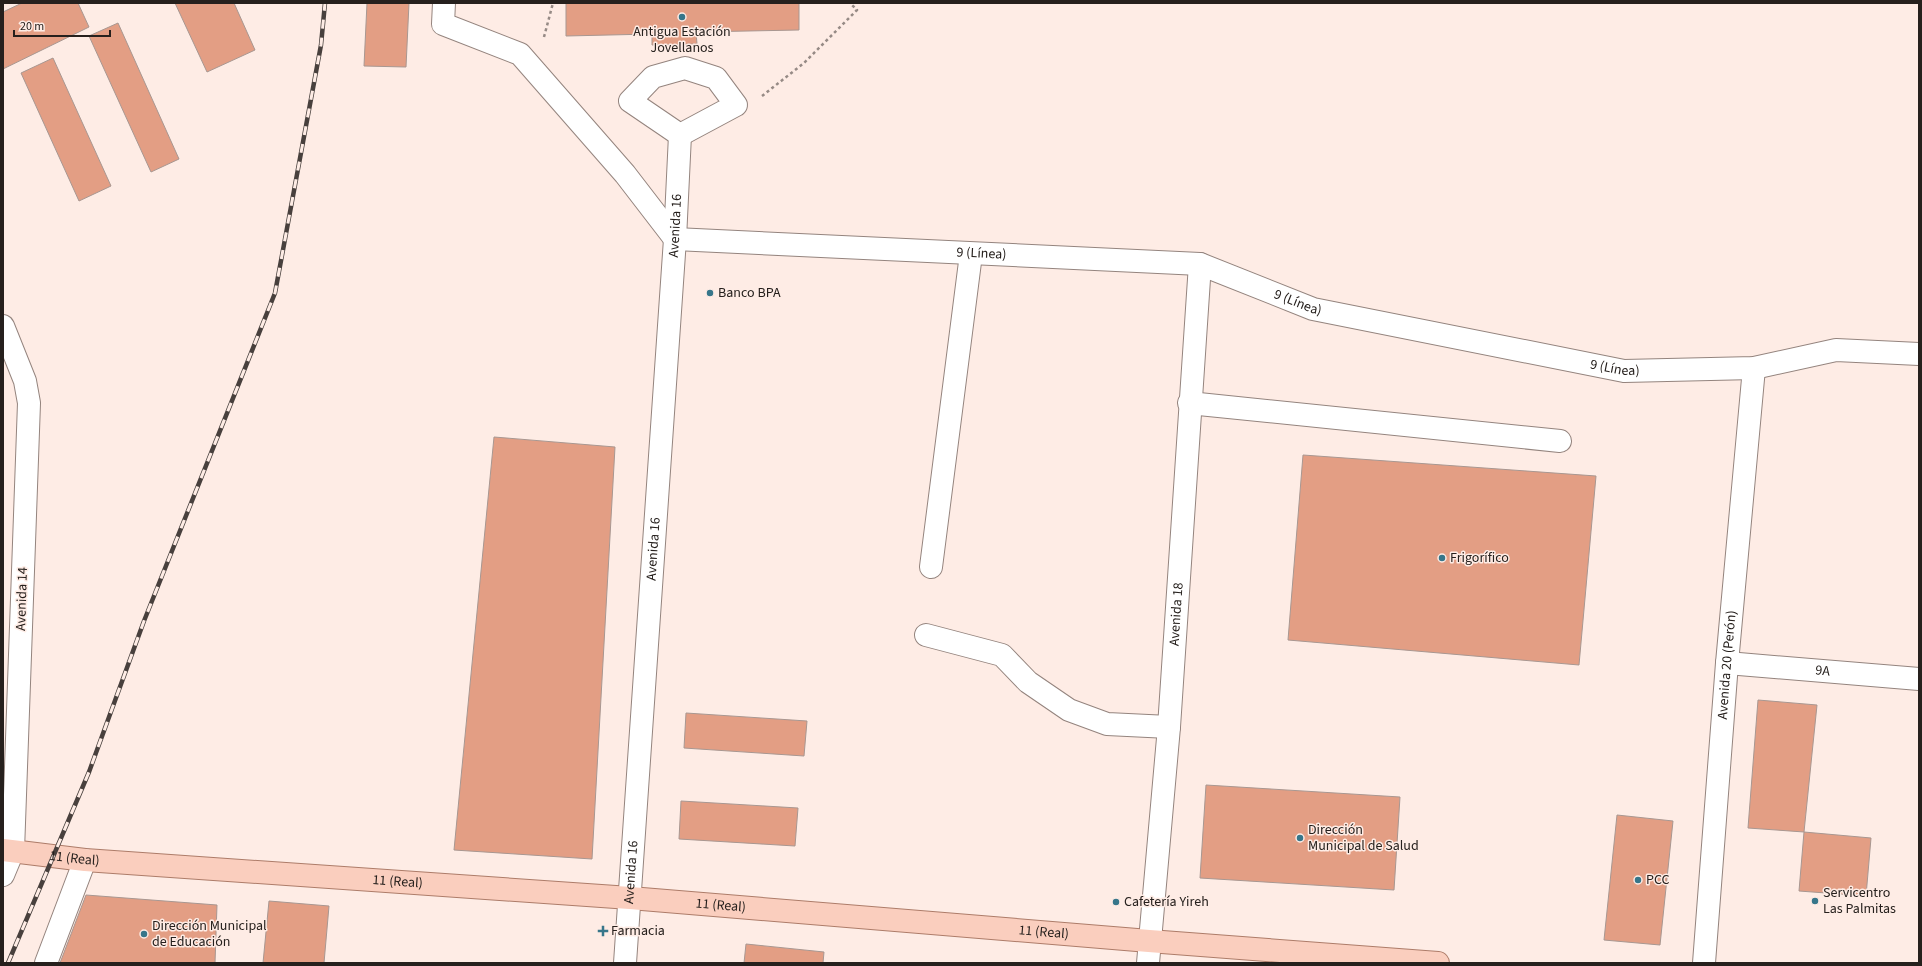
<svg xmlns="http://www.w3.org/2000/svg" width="1922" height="966" font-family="'Source Sans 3',sans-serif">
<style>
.building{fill:#e39e84;stroke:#a89791}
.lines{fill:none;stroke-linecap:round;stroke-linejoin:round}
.minor-casing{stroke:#94847e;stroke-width:24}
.major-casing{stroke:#ad7c69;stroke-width:24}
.path{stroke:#968a85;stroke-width:2.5;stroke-dasharray:3 3;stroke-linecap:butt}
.minor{stroke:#fff;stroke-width:22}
.major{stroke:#facebe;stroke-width:22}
.rail-casing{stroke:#48403d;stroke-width:4.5}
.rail{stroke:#feece5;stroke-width:3;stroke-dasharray:9;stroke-linecap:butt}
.poi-dot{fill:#37768a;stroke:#feece5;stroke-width:1.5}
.labels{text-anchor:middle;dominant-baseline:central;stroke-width:3;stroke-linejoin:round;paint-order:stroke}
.poi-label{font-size:14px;fill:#26201d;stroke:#feece5;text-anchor:start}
.street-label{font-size:14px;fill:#26201d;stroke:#feece5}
</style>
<rect width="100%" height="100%" fill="#feece5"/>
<g class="building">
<path d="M22 3H78L89 27 3 69V12Z"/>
<path d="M175 3H234L255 50 207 72Z"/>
<path d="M367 3H409L406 67 364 66Z"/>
<path d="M566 3H799V30L696 32 697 44 652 45V34L566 36Z"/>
<path d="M118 23 179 159 151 172 89 36Z"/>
<path d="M53 58 111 186 79 201 21 73Z"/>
<path d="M494 437 615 447 592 859 454 850Z"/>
<path d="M1303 455 1596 476 1579 665 1288 640Z"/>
<path d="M1758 700 1817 705 1804 832 1748 828Z"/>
<path d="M686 713 807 721 804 756 684 748Z"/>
<path d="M1206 785 1400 797 1394 890 1200 878Z"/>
<path d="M681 801 798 808 795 846 679 839Z"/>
<path d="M1617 815 1673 821 1660 945 1604 940Z"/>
<path d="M1804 832 1871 838 1866 896 1799 891Z"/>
<path d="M86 895 217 905 215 963H60Z"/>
<path d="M269 901 329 906 324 963H263Z"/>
<path d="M746 944 824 952 823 963H744Z"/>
</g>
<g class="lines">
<defs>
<g id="minor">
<path id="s1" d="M444 3 443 24 520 54 625 174 675 239 1200 264 1313 309 1624 371 1754 368 1836 350 1919 354"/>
<path d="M685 68 716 78 736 105 680 135 630 101 653 77Z"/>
<path d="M3 326 25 381 29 403 13 851 3 875"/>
<path d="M1189 403 1560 441"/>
<path d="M931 567 971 254"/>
<path d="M926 635 1002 655 1028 682 1069 710 1107 724 1169 727"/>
<path id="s2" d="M1727 663 1919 679"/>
<path d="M46 963 85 860"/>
<path id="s3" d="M625 963 675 239 680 135"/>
<path id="s4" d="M1148 963 1169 727 1200 264"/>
<path id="s5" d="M1704 963 1727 663 1754 368"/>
</g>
<g id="major">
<path id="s6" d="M3 850 85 860 630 898 1149 941 1438 963"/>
</g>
</defs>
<use href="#minor" class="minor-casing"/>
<use href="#major" class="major-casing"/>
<g class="path">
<path d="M544 37 553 3"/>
<path d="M762 96 804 63 857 10 850 3"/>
</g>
<use href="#minor" class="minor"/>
<use href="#major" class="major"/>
<defs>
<path id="rail" d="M8 963 89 772 144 621 275 293 321 45 325 3"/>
</defs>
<use href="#rail" class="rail-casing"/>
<use href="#rail" class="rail"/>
</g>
<g class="poi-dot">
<circle cx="682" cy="17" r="4"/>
<circle cx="710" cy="293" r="4"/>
<circle cx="1442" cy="558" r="4"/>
<circle cx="1300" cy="838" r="4"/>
<circle cx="1638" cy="880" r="4"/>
<circle cx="1815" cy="901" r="4"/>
<circle cx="1116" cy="902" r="4"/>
<path d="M601 925h4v4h4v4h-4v4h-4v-4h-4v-4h4z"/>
<circle cx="144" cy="934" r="4"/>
</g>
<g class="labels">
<g class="poi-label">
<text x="682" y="32" text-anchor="middle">Antigua Estación<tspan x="682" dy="16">Jovellanos</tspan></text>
<text x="718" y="293">Banco BPA</text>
<text x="1450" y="558">Frigorífico</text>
<text x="1308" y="830">Dirección<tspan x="1308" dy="16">Municipal de Salud</tspan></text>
<text x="1646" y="880">PCC</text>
<text x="1823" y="893">Servicentro<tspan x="1823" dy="16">Las Palmitas</tspan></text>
<text x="1124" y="902">Cafetería Yireh</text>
<text x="152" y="926">Dirección Municipal<tspan x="152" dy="16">de Educación</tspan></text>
<text x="611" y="931">Farmacia</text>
</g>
<g class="street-label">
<text stroke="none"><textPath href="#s3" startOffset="739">Avenida 16</textPath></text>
<text stroke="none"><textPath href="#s1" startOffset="652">9 (Línea)</textPath></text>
<text stroke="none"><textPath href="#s1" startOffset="976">9 (Línea)</textPath></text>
<text stroke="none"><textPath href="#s1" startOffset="1300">9 (Línea)</textPath></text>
<text stroke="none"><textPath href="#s3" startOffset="415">Avenida 16</textPath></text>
<text transform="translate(22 599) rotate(-88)">Avenida 14</text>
<text stroke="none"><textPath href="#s4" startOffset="350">Avenida 18</textPath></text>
<text stroke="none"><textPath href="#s5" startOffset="299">Avenida 20 (Perón)</textPath></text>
<text stroke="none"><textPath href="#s2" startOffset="96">9A</textPath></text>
<text stroke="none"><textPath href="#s6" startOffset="72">11 (Real)</textPath></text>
<text stroke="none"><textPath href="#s3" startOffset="91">Avenida 16</textPath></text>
<text stroke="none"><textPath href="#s6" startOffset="396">11 (Real)</textPath></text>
<text stroke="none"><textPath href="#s6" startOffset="720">11 (Real)</textPath></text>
<text stroke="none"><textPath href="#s6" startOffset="1044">11 (Real)</textPath></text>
</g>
</g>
<rect width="1922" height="966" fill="none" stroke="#26201d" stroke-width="8"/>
<path d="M14 30v6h96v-6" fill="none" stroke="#26201d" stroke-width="2"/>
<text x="20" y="30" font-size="12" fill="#26201d" stroke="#feece5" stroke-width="3" paint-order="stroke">20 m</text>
</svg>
